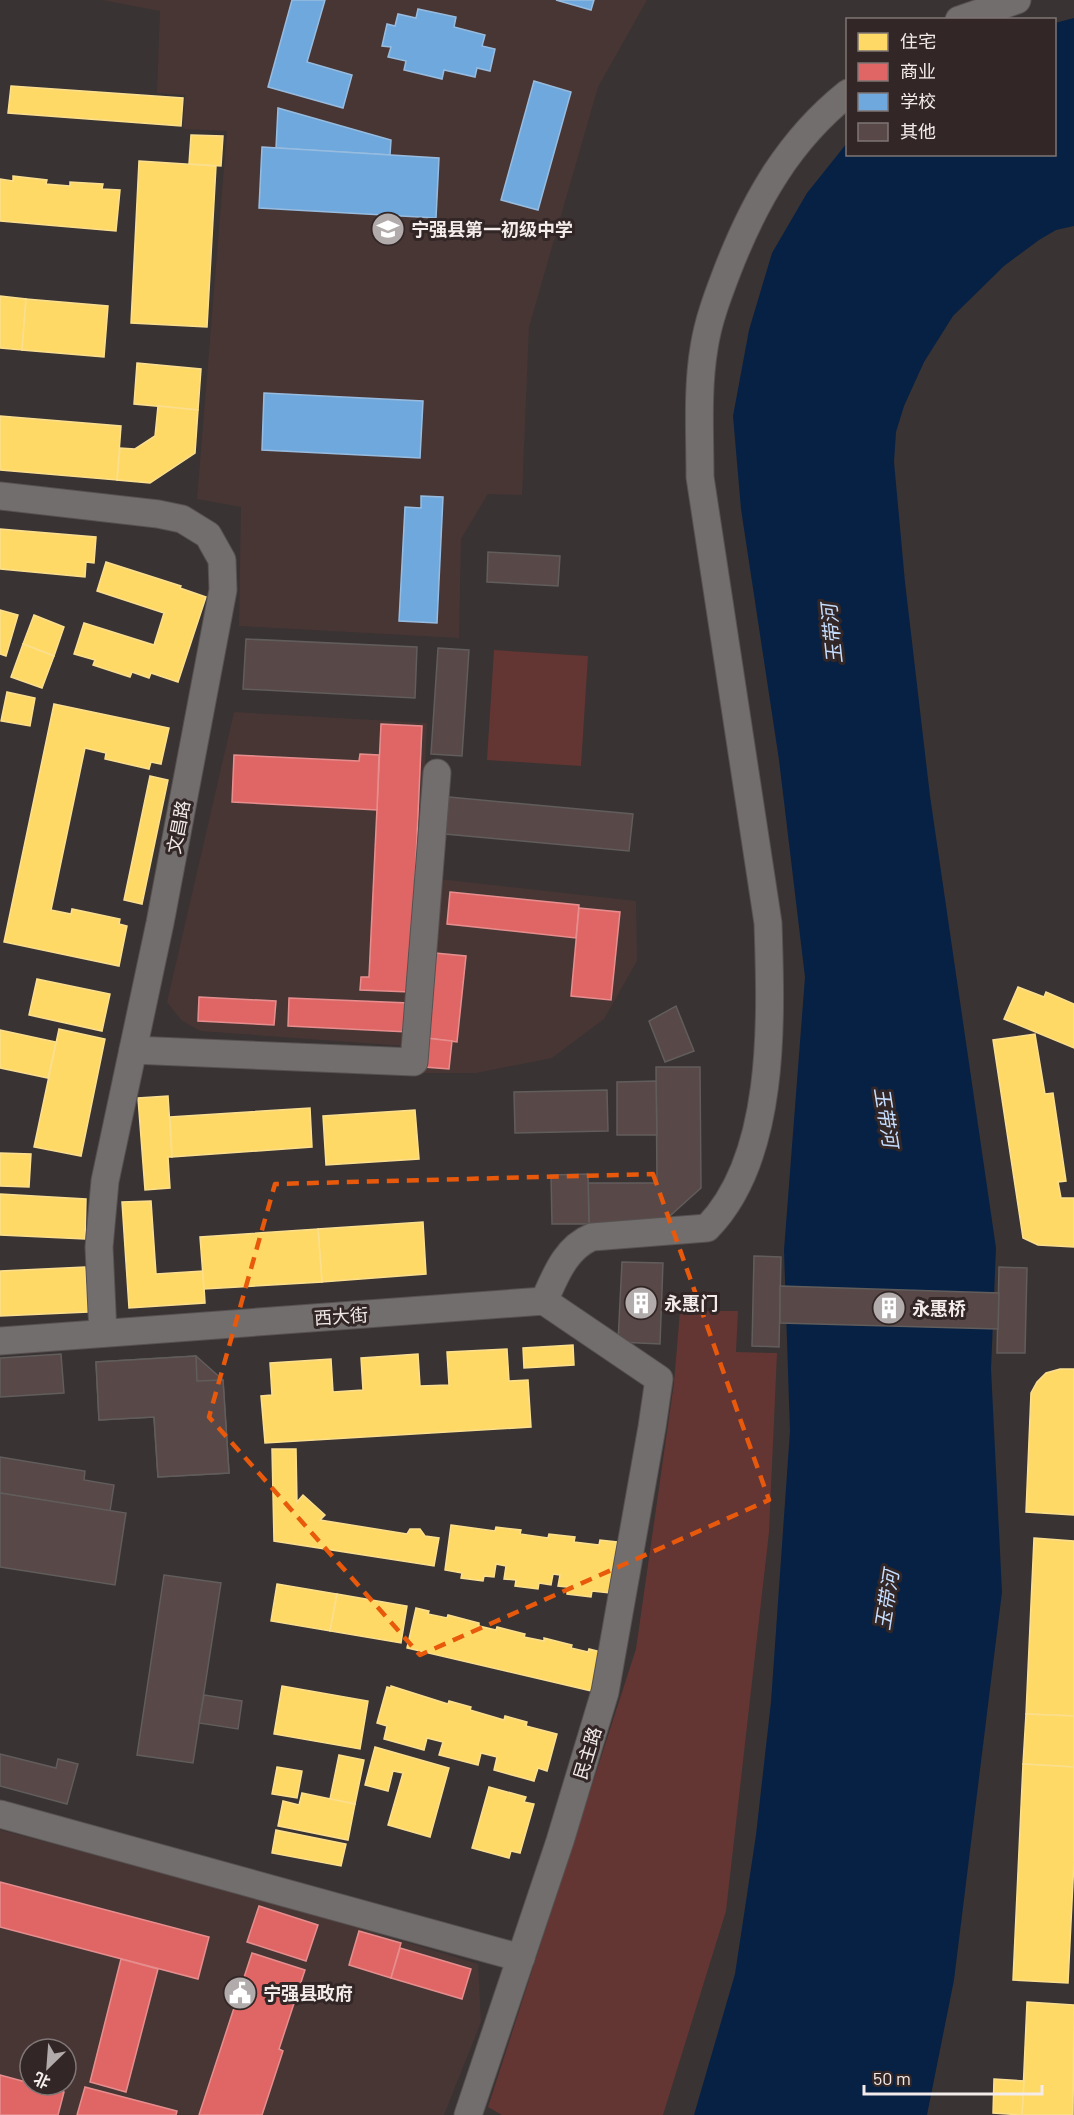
<svg xmlns="http://www.w3.org/2000/svg" width="1074" height="2115" font-family="Barlow,'Noto Sans SC',sans-serif">
<style>
.built{fill:#483635;fill-rule:evenodd}
.green{fill:#633633}
.water{fill:#072144}
.homes{fill:#ffd966;stroke:#fbdf8e;stroke-width:1.5}
.shops{fill:#e06666;stroke:#e68e8e;stroke-width:1.5}
.schools{fill:#6fa8dc;stroke:#97bce0;stroke-width:1.5}
.building{fill:#584948;stroke:#615d5c;stroke-width:1.5}
.lines{fill:none;stroke-linecap:round;stroke-linejoin:round}
.minor-casing{stroke:#575251;stroke-width:29}
.minor{stroke:#736e6e;stroke-width:27}
.marked{fill:none;stroke:#e8590c;stroke-width:4.5;stroke-dasharray:12 8;stroke-linejoin:round}
.labels{text-anchor:middle;dominant-baseline:central;stroke-width:6;stroke-linejoin:round;paint-order:stroke}
.poi-label{font-size:18px;font-weight:bold;fill:#f3eceb;stroke:#322726;text-anchor:start}
.street-label{font-size:18px;fill:#f3eceb;stroke:#322726}
.water-label{font-size:20px;font-style:italic;fill:#c5ddfe;stroke:#322726}
</style>
<rect width="100%" height="100%" fill="#393333"/>
<g class="built">
<path d="M102 0H647L598 87 529 327 522 495 488 494 461 539 459 638 239 626 241 507 197 499 227 131 183 129 185 95 157 93 160 11Z"/>
<path d="M234 712 427 723 413 1027 405 1046 200 1031 181 1020 167 1002Z"/>
<path d="M439 879 636 901 637 961 604 1019 552 1058 476 1073H420Z"/>
<path d="M0 1830 257 1897 478 1964 481 2022 444 2115H0ZM30 2049H66V2085H30Z"/>
</g>
<g class="green">
<path d="M494 650 588 656 581 766 487 760Z"/>
<path d="M680 1311H738L736 1352 777 1353 769 1532 726 1911 663 2115H502L488 2107 636 1649 674 1383Z"/>
</g>
<path class="water" d="M1074 18V226L1056 230 1039 240 1004 266 953 316 924 362 904 406 896 432 894 462 905 582 930 796 996 1248 991 1369 1002 1592 954 1980 927 2115H694L735 1974 756 1835 771 1702 790 1431 784 1250 805 977 779 760 741 509 733 416 749 330 772 253 807 193 847 143 848 154H1054L1055 23Z"/>
<g class="homes">
<path d="M11 86 183 98 181 126 8 113Z"/>
<path d="M191 135 223 136 221 166 189 164Z"/>
<path d="M139 161 216 166 207 327 131 323Z"/>
<path d="M13 176 47 180 46 184 70 186V182L103 184 102 189 120 190 116 231 0 221V179L13 181Z"/>
<path d="M0 296 26 299 22 350 0 348Z"/>
<path d="M26 299 108 306 104 357 22 350Z"/>
<path d="M137 363 201 369 198 410 134 404Z"/>
<path d="M158 406 198 410 195 453 150 483 117 480 120 448 135 449 155 436Z"/>
<path d="M0 416 121 426 117 480 0 470Z"/>
<path d="M0 529 96 537 94 563 86 562 85 577 0 569Z"/>
<path d="M106 562 181 586 180 588 206 597 178 682 151 673 149 678 132 672 130 677 93 665 95 660 74 654 84 623 154 645 164 613 97 591Z"/>
<path d="M0 610 18 615 6 656 0 654Z"/>
<path d="M34 615 64 627 54 656 23 644Z"/>
<path d="M23 644 54 656 42 688 11 677Z"/>
<path d="M7 692 35 698 30 726 1 721Z"/>
<path d="M54 704 169 728 161 764 151 762 149 769 105 759 106 753 85 748 51 910 71 914 72 909 120 919 119 924 127 926 119 966 4 942Z"/>
<path d="M150 776 168 780 142 904 124 900Z"/>
<path d="M37 979 110 994 102 1031 29 1015Z"/>
<path d="M1018 987 1044 997 1046 992 1074 1004V1048L1004 1019Z"/>
<path d="M59 1029 105 1039 81 1156 34 1147Z"/>
<path d="M0 1030 56 1042 48 1078 0 1068Z"/>
<path d="M1035 1034 1045 1094 1053 1093 1066 1181 1058 1182 1061 1198H1074V1247L1038 1245 1023 1238 993 1040Z"/>
<path d="M168 1096 172 1157H168L170 1188 145 1190 138 1098Z"/>
<path d="M310 1108 312 1147 172 1157 170 1117Z"/>
<path d="M415 1110 419 1159 326 1165 323 1116Z"/>
<path d="M0 1153 31 1154 29 1187 0 1186Z"/>
<path d="M0 1194 86 1199 85 1239 0 1235Z"/>
<path d="M151 1201 156 1274 203 1271 205 1303 129 1308 122 1202Z"/>
<path d="M423 1222 426 1274 322 1282 318 1229Z"/>
<path d="M318 1229 322 1282 204 1289 200 1237Z"/>
<path d="M85 1267 88 1312 0 1316V1271Z"/>
<path d="M573 1345 574 1365 524 1368 523 1348Z"/>
<path d="M507 1349 509 1381 528 1380 531 1427 265 1443 261 1396 272 1395 270 1363 331 1359 333 1392 363 1390 361 1358 418 1354 420 1386 449 1385 447 1352Z"/>
<path d="M1060 1369H1074V1515L1026 1512 1031 1393 1037 1382 1046 1373Z"/>
<path d="M272 1449H296L297 1502 303 1495 325 1515 320 1520 407 1534 410 1529H420L425 1536 439 1538 434 1566 274 1541Z"/>
<path d="M451 1525 495 1531 496 1527 521 1530 520 1534 548 1538 549 1534 575 1537 574 1542 599 1545 600 1540 617 1542 610 1593 592 1591 591 1597 567 1594V1587L558 1586 560 1575 553 1574 551 1585 539 1583 538 1589 515 1586 516 1580 504 1579 506 1566 496 1564 494 1577 484 1576 483 1581 461 1578 462 1573 445 1570Z"/>
<path d="M1034 1538 1074 1541V1716L1026 1714Z"/>
<path d="M277 1584 337 1594 330 1631 271 1621Z"/>
<path d="M337 1594 407 1606 401 1643 330 1631Z"/>
<path d="M416 1608 429 1611 428 1614 447 1618 448 1615 479 1623V1626L496 1630 497 1627 525 1634 524 1637 544 1641V1638L572 1645 571 1648 588 1652 589 1649 605 1653 596 1692 407 1648Z"/>
<path d="M282 1686 368 1701 360 1749 274 1734Z"/>
<path d="M391 1686 448 1704 449 1701 471 1707 470 1710 504 1720 505 1716 527 1722 526 1726 557 1734 547 1771 538 1768 534 1781 494 1770 497 1757 481 1753 478 1765 439 1755 443 1742 427 1738 424 1750 384 1739 387 1726 377 1723 387 1687 391 1688Z"/>
<path d="M1026 1714 1074 1716V1767L1023 1764Z"/>
<path d="M375 1747 449 1768 430 1837 388 1825 403 1773 393 1771 388 1791 365 1785Z"/>
<path d="M339 1755 364 1760 355 1804 330 1799Z"/>
<path d="M1023 1764 1074 1767V1861L1068 1983 1013 1980Z"/>
<path d="M277 1767 302 1771 297 1798 272 1794Z"/>
<path d="M489 1787 526 1797 524 1802 534 1804 520 1853 511 1851 509 1858 472 1848Z"/>
<path d="M302 1793 355 1804 348 1840 278 1826 283 1801 299 1805Z"/>
<path d="M276 1830 346 1844 341 1866 272 1853Z"/>
<path d="M1027 2002 1074 2005 1073 2115H1022Z"/>
<path d="M994 2079 1024 2081 1022 2115 993 2113Z"/>
</g>
<g class="shops">
<path d="M381 724 422 726 410 992 360 990 361 977H369Z"/>
<path d="M360 754 379 755 377 810 232 802 234 755 359 761Z"/>
<path d="M450 892 579 905 576 938 447 924Z"/>
<path d="M579 908 620 912 611 1000 571 996Z"/>
<path d="M435 953 466 956 457 1042 426 1038Z"/>
<path d="M199 997 276 1001 274 1025 198 1021Z"/>
<path d="M289 998 409 1003 408 1032 288 1026Z"/>
<path d="M426 1038 452 1041 449 1069 424 1067Z"/>
<path d="M0 1882 209 1937 198 1979 0 1927Z"/>
<path d="M259 1906 318 1925 306 1961 247 1942Z"/>
<path d="M359 1931 401 1943 391 1978 349 1965Z"/>
<path d="M400 1948 471 1969 462 1999 391 1978Z"/>
<path d="M252 1953 305 1970 279 2049 283 2051 262 2115H199Z"/>
<path d="M121 1959 158 1969 126 2092 90 2082Z"/>
<path d="M0 2075 30 2083V2085H38L64 2092 58 2115H0Z"/>
<path d="M85 2087 177 2111 176 2115H77Z"/>
</g>
<g class="schools">
<path d="M292 0H325L307 62 352 75 343 108 268 87Z"/>
<path d="M556 0H594L591 10Z"/>
<path d="M418 9 456 17 454 27 485 35 482 46 495 49 490 71 477 68 475 77 444 70 442 79 404 70 406 61 388 57 391 47 382 46 387 24 395 26 398 14 416 18Z"/>
<path d="M534 81 571 92 538 210 501 200Z"/>
<path d="M278 108 391 140 390 155 276 148Z"/>
<path d="M262 147 439 158 436 218 259 208Z"/>
<path d="M264 393 423 401 420 458 262 450Z"/>
<path d="M421 496 443 497 437 623 399 621 405 507 421 508Z"/>
</g>
<g class="building">
<path d="M488 552 560 556 558 586 487 582Z"/>
<path d="M246 639 417 647 415 698 243 689Z"/>
<path d="M438 648 469 650 462 756 431 754Z"/>
<path d="M449 797 633 814 629 851 445 834Z"/>
<path d="M676 1006 694 1051 665 1062 649 1021Z"/>
<path d="M656 1067H700L701 1188 662 1223 589 1224 588 1183H657Z"/>
<path d="M656 1081 657 1135H617V1082Z"/>
<path d="M607 1090 608 1131 515 1133 514 1092Z"/>
<path d="M588 1174 589 1224H552L551 1175Z"/>
<path d="M754 1256 781 1257 779 1347 752 1346Z"/>
<path d="M622 1262 663 1263 660 1344 618 1342Z"/>
<path d="M999 1267 1027 1268 1025 1353H997Z"/>
<path d="M780 1286 999 1293 998 1329 780 1323Z"/>
<path d="M61 1354 64 1393 0 1397V1358Z"/>
<path d="M196 1356 223 1380 229 1473 158 1477 154 1417 99 1420 96 1362Z"/>
<path d="M196 1356 197 1381 223 1380 229 1473 158 1477 154 1417 99 1420 96 1362Z"/>
<path d="M0 1457 85 1471 84 1480 114 1485 110 1511 0 1493Z"/>
<path d="M0 1493 126 1513 115 1585 0 1567Z"/>
<path d="M164 1575 221 1583 193 1763 137 1755Z"/>
<path d="M204 1695 242 1701 238 1729 199 1723Z"/>
<path d="M0 1754 56 1768 58 1759 78 1764 67 1804 0 1786Z"/>
</g>
<g class="lines">
<defs>
<g id="minor">
<path d="M959 20 1017 0"/>
<path d="M0 496 158 514 182 519 208 535 222 560 223 590 160 923 105 1181 99 1247 103 1333"/>
<path d="M133 1050 414 1062 437 773"/>
<path d="M544 1301C555 1277 565 1248 592 1237L707 1228C777 1157 771 1017 768 923L700 477C700 435 697 390 704 348 708 321 718 295 728 269 755 200 789 140 848 93"/>
<path d="M0 1341 544 1301 659 1379 652 1427 605 1692 560 1841 468 2115"/>
<path d="M0 1814 521 1958"/>
</g>
</defs>
<use href="#minor" class="minor-casing"/>
<use href="#minor" class="minor"/>
</g>
<path class="marked" d="M653 1174 769 1500 420 1655 209 1417 275 1184Z"/>
<defs>
<symbol id="school-disc" viewBox="-11 -11 22 22"><circle r="9.5" fill="#b2abab" stroke="#322726"/><path d="M0-5L7-2L0 1L-7-2ZM-4 1L0 2.5L4 1V4Q0 6-4 4Z" fill="#fff"/></symbol>
<symbol id="building-disc" viewBox="-11 -11 22 22"><circle r="9.5" fill="#b2abab" stroke="#322726"/><path d="M-4-6H4V6H1V3H-1V6H-4ZM-2.5-4.3h1.7v1.8h-1.7ZM.8-4.3h1.7v1.8H.8ZM-2.5-1h1.7V.8h-1.7ZM.8-1h1.7V.8H.8Z" fill="#fff"/></symbol>
<symbol id="civic-disc" viewBox="-11 -11 22 22"><circle r="9.5" fill="#b2abab" stroke="#322726"/><path d="M-.6-6.5H3V-4.5H.6V-3L4-1V1h2V6H-6V1h2V-1L-.6-3ZM-1.2 2.5V6h2.4V2.5Z" fill="#fff"/></symbol>
</defs>
<g fill-rule="evenodd">
<use href="#school-disc" x="369" y="210" width="38" height="38"/>
<use href="#building-disc" x="622" y="1284" width="38" height="38"/>
<use href="#building-disc" x="870" y="1289" width="38" height="38"/>
<use href="#civic-disc" x="221" y="1974" width="38" height="38"/>
</g>
<g class="labels">
<g class="poi-label">
<text x="411" y="229">宁强县第一初级中学</text>
<text x="664" y="1303">永惠门</text>
<text x="912" y="1308">永惠桥</text>
<text x="263" y="1993">宁强县政府</text>
</g>
<g class="street-label">
<text transform="translate(178 827) rotate(-79)">文昌路</text>
<text transform="translate(341 1316) rotate(-4)">西大街</text>
<text transform="translate(587 1753) rotate(-73)">民主路</text>
</g>
<g class="water-label">
<text transform="translate(831 634) rotate(-96)">玉带河</text>
<text transform="translate(887 1117) rotate(81)">玉带河</text>
<text transform="translate(886 1600) rotate(-81)">玉带河</text>
</g>
</g>
<rect x="846" y="18" width="210" height="138" fill="#322726" stroke="#7f7675" stroke-width="1.5"/>
<rect x="858" y="33" width="30" height="18" fill="#ffd966" stroke="#7f7675" stroke-width="1.5"/>
<text x="900" y="48" font-size="18" fill="#f3eceb">住宅</text>
<rect x="858" y="63" width="30" height="18" fill="#e06666" stroke="#7f7675" stroke-width="1.5"/>
<text x="900" y="78" font-size="18" fill="#f3eceb">商业</text>
<rect x="858" y="93" width="30" height="18" fill="#6fa8dc" stroke="#7f7675" stroke-width="1.5"/>
<text x="900" y="108" font-size="18" fill="#f3eceb">学校</text>
<rect x="858" y="123" width="30" height="18" fill="#584948" stroke="#7f7675" stroke-width="1.5"/>
<text x="900" y="138" font-size="18" fill="#f3eceb">其他</text>
<g transform="translate(48 2067) rotate(205)"><circle r="28" fill="#322726" stroke="#7f7675" stroke-width="1.5"/>
<path d="M0-4.5L10 22L0 15L-10 22Z" fill="#b2abab"/>
<text y="-9" font-size="16" font-weight="bold" text-anchor="middle" fill="#f3eceb">北</text>
</g>
<path d="M864 2085v9h178v-9" fill="none" stroke="#f3eceb" stroke-width="3"/>
<text x="873" y="2085" font-size="18" fill="#f3eceb" stroke="#322726" stroke-width="4.5" paint-order="stroke">50 m</text>
</svg>
